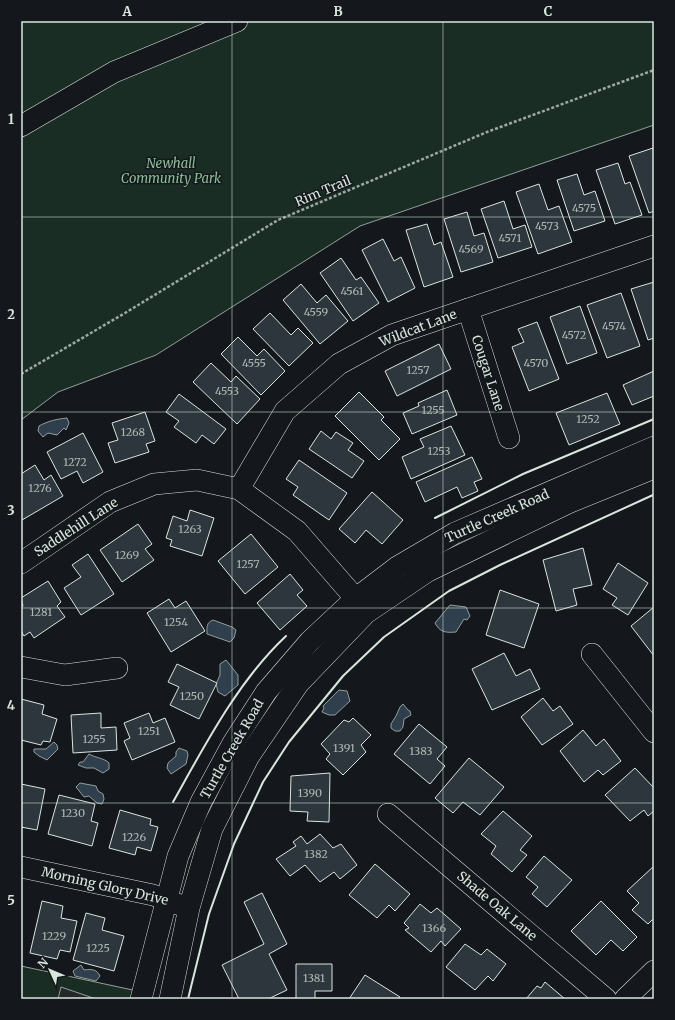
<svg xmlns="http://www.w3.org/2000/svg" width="675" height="1020" font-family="Merriweather,serif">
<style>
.green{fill:#1a2d24;stroke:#939e99}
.parking{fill:#24282b;stroke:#939e99}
.water{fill:#2f3f4d;stroke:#939e99}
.building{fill:#2c363c;stroke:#d8e6dc}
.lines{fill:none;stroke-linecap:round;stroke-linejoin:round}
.minor-casing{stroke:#d8e6dc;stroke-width:22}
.path{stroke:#9da8a2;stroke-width:2.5;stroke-dasharray:3 2;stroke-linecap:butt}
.minor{stroke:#14181c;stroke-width:21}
.wall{stroke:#d8e6dc;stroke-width:2}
.grid{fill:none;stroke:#d8e6dc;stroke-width:1;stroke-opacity:0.55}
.labels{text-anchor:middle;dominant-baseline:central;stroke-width:3;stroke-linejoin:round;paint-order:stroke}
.number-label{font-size:11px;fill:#adbab4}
.park-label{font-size:13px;font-style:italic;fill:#8ac095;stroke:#14181c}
.street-label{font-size:13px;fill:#d8e6dc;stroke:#14181c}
.neatline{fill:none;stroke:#d8e6dc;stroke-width:1.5}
.grid-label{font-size:13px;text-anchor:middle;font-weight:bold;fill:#d8e6dc}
</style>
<rect width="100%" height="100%" fill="#14181c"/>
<g class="green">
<path d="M21 21H654V125L360 226 156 355 58 392 21 420Z"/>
<path d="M21 966 142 992 141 999H21Z"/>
</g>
<path class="parking" d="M61 987 96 999H58Z"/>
<g class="water">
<path d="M67 418 69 423 66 430 64 428 57 435 48 433 43 437 38 431 39 426C48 421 57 419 67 418Z"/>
<path d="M450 605 466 607 470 616 467 620 464 619 456 632C445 633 440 632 435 623Z"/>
<path d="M213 620 232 627 236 630 234 638 230 642 207 634C207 627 206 623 213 620Z"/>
<path d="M226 660 238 675V685L225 696 218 692 216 684 220 675V664Z"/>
<path d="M339 690 347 691 350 701 335 715H329L322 712 324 708 323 706Z"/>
<path d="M403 704 408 710 410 711 411 715 404 719 403 727 400 731H395L391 728V724L396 716 400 707Z"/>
<path d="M54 742 57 745 58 749 47 760 39 756 34 752V749H46Z"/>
<path d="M179 748 187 751 188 755 186 764 171 774 167 768 168 763 176 756V752Z"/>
<path d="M89 754C96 758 104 758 109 763V769L103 773 94 768H86L78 765 80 762H83Z"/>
<path d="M80 783 96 786 98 791 103 794 104 799 102 804 97 803 89 796 84 797 76 787Z"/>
<path d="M81 965 84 970C91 969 97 969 100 976L96 981 75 976 73 971Z"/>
</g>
<g class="building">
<path d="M653 148 654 152V211L649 213 629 156Z"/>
<path d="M618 163 625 184 630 182 642 215 615 224 596 170Z"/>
<path d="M577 174 584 195 595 191 605 221 574 231 557 180Z"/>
<path d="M539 184 548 210 559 206 572 242 538 254 516 192Z"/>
<path d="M504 201 513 229 525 225 532 247 498 258 481 209Z"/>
<path d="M467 212 474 236 484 233 493 262 461 272 444 219Z"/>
<path d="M427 224 434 245 441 242 453 277 424 287 406 230Z"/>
<path d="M383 239 394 261 401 257 415 288 388 302 362 250Z"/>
<path d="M341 258 356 280 361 277 379 303 353 321 320 273Z"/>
<path d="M654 282V338L648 340 631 289Z"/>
<path d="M301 284 317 303 326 295 348 321 320 344 283 300Z"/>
<path d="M621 293 640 346 607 358 587 305Z"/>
<path d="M580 306 597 353 567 364 550 317Z"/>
<path d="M270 313 291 335 298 328 313 343 289 366 253 329Z"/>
<path d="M537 322 559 379 529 391 512 347 524 342 518 329Z"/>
<path d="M238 337 257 356 264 349 285 371 261 395 221 354Z"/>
<path d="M439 344 451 369 397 396 385 371Z"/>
<path d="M211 363 231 382 236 376 260 399 237 424 193 382Z"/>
<path d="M654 371V396L632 405 623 385Z"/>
<path d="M447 390 457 415 412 434 403 413 419 406 418 403Z"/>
<path d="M359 392 384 417 381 420 400 439 379 460 335 416Z"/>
<path d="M607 393 620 424 569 445 556 413Z"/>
<path d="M179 394 226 429 214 444 202 435 196 443 174 427 179 421 166 412Z"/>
<path d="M145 412 155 441 146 444 149 452 115 463 108 443 118 440 112 423Z"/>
<path d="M451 426 465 455 411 479 402 457 424 447 420 439Z"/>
<path d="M321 431 331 439 336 432 353 443 348 450 364 461 352 478 309 449Z"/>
<path d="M83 433 103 472 83 483 77 471 61 479 47 452Z"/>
<path d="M472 457 482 479 474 482 478 491 462 498 457 487 425 502 416 482Z"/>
<path d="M299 460 347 493 329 520 293 495 298 487 286 479Z"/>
<path d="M35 465 44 480 51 475 63 496 22 520 21 518V474Z"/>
<path d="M372 492 403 520 382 544 366 530 355 543 339 529Z"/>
<path d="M190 510 214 518 202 556 170 546 172 540 166 538 173 516 187 521Z"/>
<path d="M138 524 152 544 145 549 154 560 122 582 100 550Z"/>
<path d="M251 534 278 567 245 594 218 561Z"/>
<path d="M583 548 592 585 573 589 577 605 556 611 543 560Z"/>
<path d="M88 554 114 594 81 615 64 588 81 577 72 565Z"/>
<path d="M618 563 648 583 628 615 612 605 617 598 603 589Z"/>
<path d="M290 574 303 590 297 595 307 606 280 630 257 603Z"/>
<path d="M48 581 61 602 57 606 65 617 34 638 30 632 24 636 21 631V607L23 606 21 598Z"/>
<path d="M500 590 539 604 524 648 486 635Z"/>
<path d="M169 599 175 608 186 601 205 631 171 652 147 613Z"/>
<path d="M654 607V656L631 626Z"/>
<path d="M504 653 516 676 530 669 540 689 492 710 472 669Z"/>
<path d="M177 664 217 683 199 719 170 705 179 687 168 682Z"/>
<path d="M543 698 553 711 560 706 573 724 542 745 521 717Z"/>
<path d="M21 699 44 705 42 714 57 719 50 742 43 741 41 745 21 740Z"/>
<path d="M101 713V728L116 727 117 750 73 753 71 715Z"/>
<path d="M149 713 153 723 165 718 175 742 132 760 124 741 130 738 124 723Z"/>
<path d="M353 718 371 735 361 745 366 752 343 775 326 759 330 754 321 744 344 720 349 722Z"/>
<path d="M419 724 447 747 437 759 445 766 430 784 394 754Z"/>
<path d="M583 730 596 746 604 739 621 761 603 775 598 770 584 782 560 751Z"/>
<path d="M469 758 504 787 480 815 463 802 453 813 435 798Z"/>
<path d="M635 768 654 788V811L648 816 644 810 630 821 605 795Z"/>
<path d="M330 773 329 822 307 821 308 812 290 811 291 776Z"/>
<path d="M21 784 45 789 37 830 21 827Z"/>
<path d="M59 795 95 804 91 821 98 823 92 846 48 834Z"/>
<path d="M120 810 151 819 150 825 158 827 151 851 137 847 135 855 109 848Z"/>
<path d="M503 811 532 836 520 850 527 855 512 872 491 854 496 846 481 834Z"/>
<path d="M320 834 333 848 341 844 357 865 340 879 334 872 320 882 305 865 290 876 276 859 296 846 293 842 301 836 307 844Z"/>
<path d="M544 856 572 880 547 907 532 894 538 887 526 877Z"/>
<path d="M375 864 410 894 395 911 389 905 377 918 349 895Z"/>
<path d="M654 866V918L648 924 632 910 639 903 627 891Z"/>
<path d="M262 893 287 944 269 954 287 990 268 999H239L222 965 264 944 244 902Z"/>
<path d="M42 901 63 906 61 918 77 921 70 952 60 950 57 959 30 953Z"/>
<path d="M601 901 637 937 623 951 611 940 596 955 571 931Z"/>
<path d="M420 904 431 913 437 908 461 929 445 946 441 941 431 952 405 930 409 928 404 923Z"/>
<path d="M86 913 105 918 102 930 124 936 114 971 73 960Z"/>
<path d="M465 944 481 955 487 949 506 964 493 981 488 976 475 990 446 967Z"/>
<path d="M296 964H332V991H315V999H296Z"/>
<path d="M365 975 400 997 399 999H349Z"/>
<path d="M545 982 565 999H526L537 986 541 988Z"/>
</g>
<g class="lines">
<defs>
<g id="minor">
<path d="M21 126 114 72 237 21"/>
<path d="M468 309 509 438"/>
<path d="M239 489 285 411 339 364 392 335 654 246"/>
<path d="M21 563 110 502 154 484 197 480 239 489 297 531 349 591 363 609"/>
<path d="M592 654 654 732"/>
<path d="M21 667 65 675 117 668"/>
<path d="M388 814 606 999"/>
<path d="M21 867 153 895 180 905"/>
<path d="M141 999 178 856 201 802 233 743 266 692 310 641 355 599 397 567 455 533 654 447"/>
<path d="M170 999 189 908 212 829 249 756 298 684 366 613 428 571 568 503 654 468"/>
<path d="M625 999 654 971"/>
</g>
</defs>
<use href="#minor" class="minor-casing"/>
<path class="path" d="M21 374 125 313 278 220 487 132 654 70"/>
<use href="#minor" class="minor"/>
<g class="wall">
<path d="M435 518 523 474 654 419"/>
<path d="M173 802C205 745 238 681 286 636"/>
<path d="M188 999 209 914 234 844 263 782 289 742 343 676 384 637 449 591 500 565 653 495"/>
</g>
</g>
<path class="grid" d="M232 21V999M443 21V999M21 217H654M21 412H654M21 608H654M21 803H654"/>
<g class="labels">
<g class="number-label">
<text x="584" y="208">4575</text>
<text x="547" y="226">4573</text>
<text x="510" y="238">4571</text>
<text x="471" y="249">4569</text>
<text x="352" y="291">4561</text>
<text x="316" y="312">4559</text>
<text x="614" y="326">4574</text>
<text x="574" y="335">4572</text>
<text x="254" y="363">4555</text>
<text x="536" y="363">4570</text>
<text x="418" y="370">1257</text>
<text x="227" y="391">4553</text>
<text x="433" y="410">1255</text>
<text x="588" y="419">1252</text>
<text x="133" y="432">1268</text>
<text x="439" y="451">1253</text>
<text x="75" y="462">1272</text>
<text x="40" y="488">1276</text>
<text x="190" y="529">1263</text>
<text x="127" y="555">1269</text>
<text x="248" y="564">1257</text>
<text x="41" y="612">1281</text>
<text x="176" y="622">1254</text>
<text x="192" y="696">1250</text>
<text x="149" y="731">1251</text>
<text x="94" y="739">1255</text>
<text x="344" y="748">1391</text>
<text x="421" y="751">1383</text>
<text x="310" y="793">1390</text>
<text x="73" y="813">1230</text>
<text x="134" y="837">1226</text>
<text x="316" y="854">1382</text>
<text x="434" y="928">1366</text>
<text x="54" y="936">1229</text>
<text x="98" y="948">1225</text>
<text x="314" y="978">1381</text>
</g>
<g class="park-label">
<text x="171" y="163">Newhall<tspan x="171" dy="15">Community Park</tspan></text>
</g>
<g class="street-label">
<text transform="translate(323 191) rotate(-23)">Rim Trail</text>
<text transform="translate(418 328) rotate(-21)">Wildcat Lane</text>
<text transform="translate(488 373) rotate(72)">Cougar Lane</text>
<text transform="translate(497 516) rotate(-24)">Turtle Creek Road</text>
<text transform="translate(76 527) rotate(-33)">Saddlehill Lane</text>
<text transform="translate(232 749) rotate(-60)">Turtle Creek Road</text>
<text transform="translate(105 886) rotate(13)">Morning Glory Drive</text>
<text transform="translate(497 906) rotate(40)">Shade Oak Lane</text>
</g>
</g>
<rect width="675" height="1020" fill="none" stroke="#14181c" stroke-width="44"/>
<g transform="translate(50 970) rotate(314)" stroke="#14181c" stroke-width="3" paint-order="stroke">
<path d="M0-3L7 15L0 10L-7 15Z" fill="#d8e6dc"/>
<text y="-6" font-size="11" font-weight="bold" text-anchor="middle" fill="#d8e6dc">N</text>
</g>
<rect x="22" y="22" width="631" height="976" class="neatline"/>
<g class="grid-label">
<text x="127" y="16">A</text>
<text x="338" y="16">B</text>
<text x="548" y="16">C</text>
<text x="11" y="124">1</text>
<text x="11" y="319">2</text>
<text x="11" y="515">3</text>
<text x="11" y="710">4</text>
<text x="11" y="905">5</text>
</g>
</svg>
